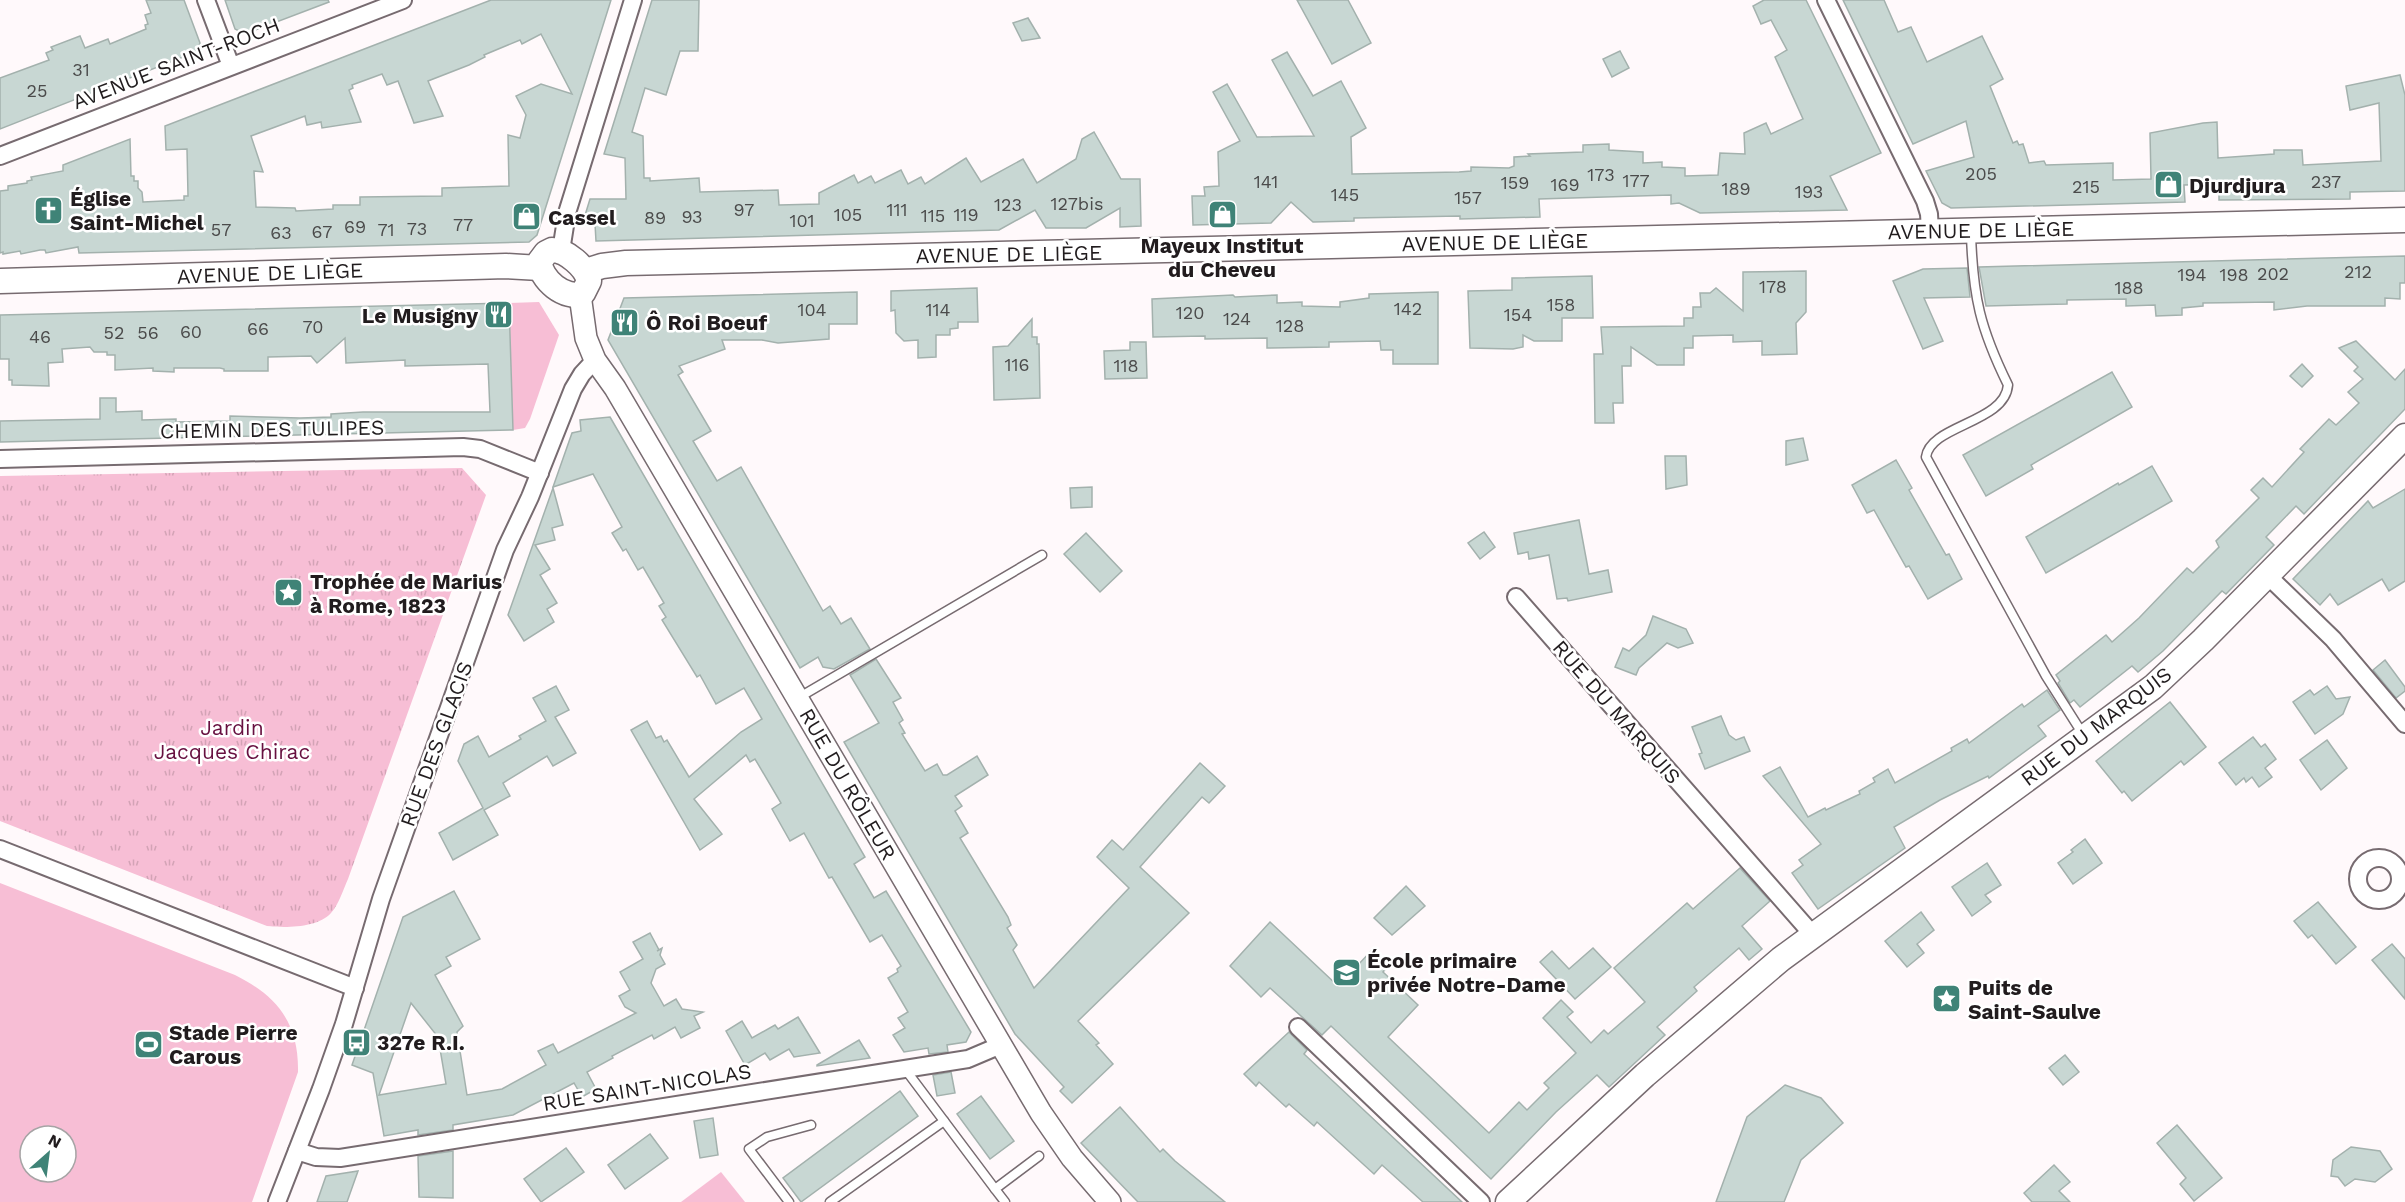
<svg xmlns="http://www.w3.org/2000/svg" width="2405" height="1202" font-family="'Work Sans',sans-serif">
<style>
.green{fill:#f7bed5;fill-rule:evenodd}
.park{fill:url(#park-tufts)}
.building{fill:#c8d7d3;stroke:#a3b1ad;stroke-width:1.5;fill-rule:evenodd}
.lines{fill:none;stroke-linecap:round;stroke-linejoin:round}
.service-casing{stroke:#776b70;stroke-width:11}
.minor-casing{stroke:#776b70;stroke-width:20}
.tertiary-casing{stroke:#776b70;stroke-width:24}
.secondary-casing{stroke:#776b70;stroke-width:27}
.service{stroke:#fff;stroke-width:8}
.minor{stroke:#fff;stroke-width:16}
.tertiary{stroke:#fff;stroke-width:21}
.secondary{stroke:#fff;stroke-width:24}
.labels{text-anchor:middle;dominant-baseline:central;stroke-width:5;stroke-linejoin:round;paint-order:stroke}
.number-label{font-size:18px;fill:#4b4b4b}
.street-label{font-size:21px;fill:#211c1e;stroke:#fff}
.poi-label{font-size:21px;font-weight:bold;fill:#211c1e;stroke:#fff;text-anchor:start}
.park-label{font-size:21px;fill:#671040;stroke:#fff}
</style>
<defs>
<pattern id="park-tufts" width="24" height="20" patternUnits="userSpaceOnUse" patternTransform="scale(1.5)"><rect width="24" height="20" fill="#f7bed5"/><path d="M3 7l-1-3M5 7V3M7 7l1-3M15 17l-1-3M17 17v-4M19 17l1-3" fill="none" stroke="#d3a3b6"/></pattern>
</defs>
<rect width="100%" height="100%" fill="#fff9fb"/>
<g class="green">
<path d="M539 302 559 335 530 419 525 428 513 430 509 303Z"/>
<path d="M0 883 235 975C277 996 299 1023 298 1072L252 1202H0ZM30 1136H66V1172H30Z"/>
<path d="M721 1172 745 1202H681Z"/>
</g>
<path class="park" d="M462 468 486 495 348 879C343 890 339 904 331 913 318 928 285 928 267 926L0 821V476Z"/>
<g class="building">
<path d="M146 0H184L200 43 196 52 0 129V78L49 60 46 53 53 50 51 47 80 36 85 48 108 39 110 44 146 29 145 25 148 24 145 15 151 13Z"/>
<path d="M225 0H328L329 2 245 34 235 29Z"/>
<path d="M491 0H611L537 235 529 242 79 253 78 247 46 253 45 250H40L21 254 20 251 3 254V252L0 253V191L8 190V186L27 183V181L32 180 31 177 63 171V165L130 139 131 176H134V181H138V188L142 192 143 202 184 200V196H188L187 149 166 150 165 126ZM541 34 572 94 541 84 516 96 526 115 520 138 508 135 509 186 442 188V196L360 197V205H333V209L296 211 295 208 256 207 254 171 263 172 251 136 305 116 307 125 321 122 322 128 361 122 349 90 353 88 352 85 382 74 387 85 398 81 414 123 443 116 428 81 469 65 485 57 484 55 520 40 522 44Z"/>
<path d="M652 0H699L698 51H680L666 95 645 88 632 132 643 136 644 178H650V181L699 178 700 192 778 190 779 205 819 204V193L854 175 858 183 871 176 875 183 901 170 908 184 921 177 925 184 966 158 981 182 1023 159 1037 183 1076 159 1082 139 1094 132 1121 179H1140L1141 226 1120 227V208L1086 228H1046L1035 210 999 230 596 241 595 224 582 225 590 199H626L625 158 604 154Z"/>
<path d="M1297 0H1348L1371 43 1332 64Z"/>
<path d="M1764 0H1806L1881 153 1830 176 1847 210 1700 213 1679 203 1671 204V195L1539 199 1540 217 1460 219V216L1354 218V221L1313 222 1291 202 1271 223 1193 225 1192 196H1205L1204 187 1219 186 1218 152 1240 141 1213 92 1227 84 1257 137 1314 136 1272 60 1287 52 1313 96 1341 81 1366 128 1351 137 1352 174 1459 172 1471 171V167L1509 168 1514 166V157L1530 156 1528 154 1583 152V145L1609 144V150L1643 152V163L1662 162V167L1685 168V176L1718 175 1720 153 1745 154 1744 133 1766 123 1771 134 1803 119 1775 57 1787 50 1771 20 1761 24 1753 6Z"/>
<path d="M1843 0H1884L1898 32 1911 27 1927 62 1982 36 2003 79 1990 86 2013 143 2017 141 2019 145 2023 144 2029 163 2044 161 2046 165 2113 163V180L2151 179 2150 133 2203 123 2217 122 2218 158 2274 154V150H2302L2303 165 2381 161 2379 103 2350 110 2346 86 2400 75 2405 95V191L2350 192V199L2219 200V184L2184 185 2185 202 1951 208 1942 203 1926 171 1974 157 1966 121 1913 144Z"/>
<path d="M1028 18 1040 38 1022 41 1013 23Z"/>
<path d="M1620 51 1629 68 1612 77 1603 59Z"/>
<path d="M2405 256V283H2400V299L2385 298V306H2307L2274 310V302L2203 303V306L2182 308V315L2156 316 2155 305 2126 306V299L2067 300V304L1986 306 1979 267Z"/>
<path d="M1967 268 1970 297 1924 298 1943 341 1923 349 1893 281 1923 269Z"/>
<path d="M1806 271V312L1796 323 1797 354 1762 355V341L1733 342V335L1693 336V348H1684V365H1657L1631 347V366H1622L1623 403H1613L1614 423H1595L1594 354H1603L1601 327 1684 326V318H1693V307H1701L1700 293H1710L1716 288 1743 311V272Z"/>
<path d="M1592 276 1593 318H1562V341H1534L1523 335V347L1513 349 1470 348 1468 291 1512 290V278Z"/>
<path d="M977 288 978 322H958V328L950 329V335H936V357L918 358V340L904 341 896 333 895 310 891 311V291Z"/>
<path d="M857 292V324H829V339L778 343 762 340H722L725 349 679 366 683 372 678 375 711 431 693 441 717 481 741 467 823 611 830 606 841 624 851 618 870 649 834 669 823 667 818 657 800 668 608 340 624 298Z"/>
<path d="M1438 292V364H1393V350H1381L1380 341 1329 342V347L1267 348V338L1205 339V336L1153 337 1152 299 1233 295 1235 297 1277 295V303L1302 302V306L1340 307V302L1369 298V294Z"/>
<path d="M509 303 513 430 0 442V421L100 419V398H116V412L142 411V420L176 419V422L230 421V416L300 418 331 417V414L363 412H490L488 364 405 366V360L346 363 345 338 317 363 311 356 268 357V371H224V369L220 368H174V372L153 371V368L115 370V355H107V352H94L90 347 62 349 63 362 48 363 49 386 12 385V380H9V359H0V315Z"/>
<path d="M1032 319V337H1037V344H1039L1040 398 994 400 993 347 1008 346Z"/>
<path d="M2356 341 2395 380 2405 369V409L2304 514 2296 506 2266 537 2274 545 2226 594 2222 591 2163 651 2138 672 2132 666 2080 707 2074 700 2070 703 2058 683 2060 681 2056 675 2106 635 2112 642 2139 618 2187 568 2193 573 2219 547 2216 541 2259 498 2251 490 2263 478 2272 487 2304 452 2300 449 2329 419 2336 425 2359 403 2348 392 2363 379 2354 371 2358 367 2339 348Z"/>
<path d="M1130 342H1146L1147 378 1105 379 1104 351 1130 350Z"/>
<path d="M2302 364 2313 376 2302 387 2290 376Z"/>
<path d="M2112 372 2132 407 2031 465 2033 469 1986 496 1963 455Z"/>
<path d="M610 417 865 857 854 864 874 898 886 891 971 1032 966 1042 947 1045 948 1052 929 1054 928 1048 904 1052 893 1035 905 1028 898 1018 908 1012 888 978 898 972 897 969 901 966 882 935 870 942 832 877 829 878 804 833 790 841 772 809 781 803 755 759 750 762 746 755 694 799 722 834 700 850 631 730 647 721 656 738 661 736 664 742 667 740 689 777 741 732 762 719 744 688 716 704 700 675 697 677 662 620 666 617 659 606 664 603 643 567 638 570 626 549 623 551 612 533 622 527 593 474 553 487 572 433 581 431 580 420Z"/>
<path d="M1803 438 1808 460 1786 465V441Z"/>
<path d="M1665 456H1686L1687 485 1666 489Z"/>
<path d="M1896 460 1912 488 1909 490 1946 555 1949 554 1962 579 1928 599 1909 566 1906 567 1874 510 1867 513 1852 485Z"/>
<path d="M2152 466 2172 501 2046 573 2026 537 2118 483 2119 485Z"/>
<path d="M1092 487V507L1071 508 1070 488Z"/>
<path d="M553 488 563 525 552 528 555 540 535 545 550 569 540 575 557 603 547 609 554 622 524 641 508 615Z"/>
<path d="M2405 489V581L2389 591 2382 579 2338 605 2330 594 2320 605 2293 579 2368 501 2373 508Z"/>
<path d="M1579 520 1589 574 1608 570 1612 592 1568 601 1567 598 1557 599 1549 555 1529 559 1528 552 1518 554 1514 533Z"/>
<path d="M1484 532 1495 547 1480 559 1468 543Z"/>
<path d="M1086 533 1122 571 1100 592 1064 554Z"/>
<path d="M1653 616 1686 629 1693 643 1678 648 1667 643 1639 668 1636 675 1615 667 1623 648 1629 651 1646 635Z"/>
<path d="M876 659 901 698 893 702 903 720 899 723 905 733 902 734 925 771 937 764 943 775H947L977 756 988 775 955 796 962 806 955 811 968 833 960 838 1008 917 1011 925 1007 928 1017 945 1013 950 1034 988 1129 888 1097 857 1112 840 1123 850 1200 763 1225 786 1209 803 1202 797 1140 867 1189 913 1078 1021 1099 1043 1096 1045 1113 1064 1072 1103 1060 1091 1064 1087 1015 1034 844 742 879 723 850 675Z"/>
<path d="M2385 660 2405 687V691L2396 698 2373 670Z"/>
<path d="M556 686 569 710 555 717 576 753 553 766 547 756 503 783 510 796 484 810 498 835 453 860 439 833 483 808 458 761 464 744 478 736 489 757 521 739 519 736 546 721 533 698Z"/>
<path d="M2327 686 2336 699 2350 697 2343 714 2315 734 2293 702 2310 690 2314 695Z"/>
<path d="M2047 690 2060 710 2038 726 2046 736 1989 778 1988 776 1940 800 1894 827 1905 848 1818 909 1792 873 1803 865 1799 860 1821 844 1763 776 1780 767 1808 817 1825 808 1826 810 1860 794 1859 791 1875 782 1873 778 1888 769 1895 783 1952 751 1951 748 1967 739 1969 743 2022 704 2024 707Z"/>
<path d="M2170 702 2206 747 2184 765 2181 761 2132 801 2124 791 2122 793 2096 761Z"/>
<path d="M1721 716 1729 735 1736 740 1744 737 1750 751 1705 769 1699 754 1702 753 1692 727Z"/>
<path d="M2253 737 2261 747 2265 744 2276 759 2265 768 2272 777 2259 787 2252 777 2246 782 2244 778 2236 785 2219 763Z"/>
<path d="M2327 740 2347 768 2321 790 2300 760Z"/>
<path d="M2085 839 2102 863 2073 884 2058 863 2073 852 2071 850Z"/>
<path d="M1987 863 2001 885 1985 895 1991 902 1972 916 1952 887Z"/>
<path d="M1740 868 1770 901 1742 926 1762 949 1749 960 1739 948 1694 987 1697 991 1657 1027 1665 1035 1609 1087 1597 1075 1556 1112 1491 1179 1331 1026 1322 1035 1270 988 1261 997 1230 966 1270 922 1338 986 1373 949 1389 965 1383 972 1418 1005 1388 1037 1489 1133 1519 1102 1527 1110 1549 1088 1544 1083 1576 1053 1543 1018 1561 1000 1573 1012 1567 1017 1591 1043 1604 1030 1608 1034 1645 1002 1614 968 1687 903 1693 909Z"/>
<path d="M1406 886 1425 906 1392 935 1374 918Z"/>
<path d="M454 891 480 939 446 957 451 966 435 975 463 1026 457 1032 467 1095 502 1089 546 1065 538 1051 553 1044 558 1053 636 1013 625 1007 619 996 630 990 620 972 643 959 633 942 650 933 659 950 657 951 662 948 660 955 665 964 656 969 651 983 664 1006 676 999 682 1009 703 1012 694 1016 700 1028 681 1038 675 1027 654 1039 652 1035 612 1056 613 1058 587 1072 596 1089 582 1097 574 1083 513 1115 453 1125V1130L418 1135V1130L384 1136 373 1073 352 1065 403 917ZM411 1003 438 1037 446 1084 379 1095Z"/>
<path d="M2318 902 2356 947 2336 964 2312 935 2308 938 2294 921Z"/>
<path d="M1921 912 1934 930 1917 944 1924 953 1907 967 1885 941Z"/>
<path d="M2392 944 2405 959V999L2372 960Z"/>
<path d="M1593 948 1611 967 1575 999 1540 962 1552 951 1569 969Z"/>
<path d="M798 1017 820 1053 794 1057 789 1049 770 1060 765 1053 745 1065 726 1031 742 1021 752 1038 775 1025 778 1029Z"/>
<path d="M1289 1032 1307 1050 1304 1054 1462 1202H1423L1382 1165 1374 1174 1317 1122 1314 1126 1289 1104 1286 1107 1259 1082 1256 1086 1244 1074Z"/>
<path d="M859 1040 870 1058 817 1066V1065Z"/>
<path d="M2065 1055 2079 1072 2063 1085 2049 1068Z"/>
<path d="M951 1072 955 1093 937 1096 933 1075Z"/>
<path d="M1785 1085 1821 1098 1843 1123 1801 1160 1784 1202H1716L1747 1117Z"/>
<path d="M900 1091 918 1116 801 1202 783 1178Z"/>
<path d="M981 1096 1014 1141 990 1159 957 1114Z"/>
<path d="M1120 1107 1160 1152 1163 1149 1175 1161 1225 1202H1138L1081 1143Z"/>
<path d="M713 1118 718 1155 700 1158 694 1121Z"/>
<path d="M2177 1125 2222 1178 2194 1201 2180 1184 2186 1178 2157 1143Z"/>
<path d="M650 1134 668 1158 625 1189 608 1165Z"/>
<path d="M2351 1147 2380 1151 2392 1169 2375 1182 2355 1179 2345 1186 2338 1177 2331 1176 2333 1160Z"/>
<path d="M566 1148 584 1172 541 1202 524 1179Z"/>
<path d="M453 1151V1198L419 1197 418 1156Z"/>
<path d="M2054 1165 2070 1182 2059 1191 2070 1202H2032L2024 1193Z"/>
<path d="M358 1171 347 1202H317L326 1176Z"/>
</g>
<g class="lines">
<defs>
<g id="service">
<path d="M1971 234C1973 297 1980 328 2008 385 2005 423 1930 425 1926 457L2046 676 2084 736"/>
<path d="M798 698 1042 555"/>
<path d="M905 1069 995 1189"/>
<path d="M789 1202 749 1149 767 1137 811 1125"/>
<path d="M830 1202 944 1121"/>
<path d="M1005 1202 995 1189 1039 1156"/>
</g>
<g id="minor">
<path d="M206 0 231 66"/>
<path d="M1826 0 1925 201 1929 214 1930 231"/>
<path d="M0 156 403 0"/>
<path d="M561 251 567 213 633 0"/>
<path d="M0 459 463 447 480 449 540 473"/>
<path d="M2267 575 2333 639 2405 724"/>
<path d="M1516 597 1813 935"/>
<path d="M0 849 355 988"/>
<circle cx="2379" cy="879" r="21"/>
<path d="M1298 1027 1481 1202"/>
<path d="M297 1151 316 1157 340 1158 968 1059 1001 1045"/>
<path d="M277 1202 321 1089 344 1024 381 899 505 550 530 497 573 389 582 374 595 360"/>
</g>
<path id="tertiary" d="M580 295 586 338 595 360 615 388 1041 1113 1072 1158 1110 1202"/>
<g id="secondary">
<path d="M552 250C566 250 586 267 589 281L583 293C566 301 539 279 540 261L546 253Z"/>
<path d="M586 271 602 266 626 263 2405 220"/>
<path d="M0 281 506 266 540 268"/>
<path d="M1508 1202 1645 1075 1781 959 2153 687 2203 640 2405 436"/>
</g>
</defs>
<use href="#service" class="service-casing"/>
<use href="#minor" class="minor-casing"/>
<use href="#tertiary" class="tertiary-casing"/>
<use href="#secondary" class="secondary-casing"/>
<use href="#service" class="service"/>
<use href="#minor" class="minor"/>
<use href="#tertiary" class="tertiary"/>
<use href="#secondary" class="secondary"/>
</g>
<defs>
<symbol id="shop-square" viewBox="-11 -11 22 22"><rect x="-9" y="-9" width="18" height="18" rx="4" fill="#3f8377" stroke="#fff"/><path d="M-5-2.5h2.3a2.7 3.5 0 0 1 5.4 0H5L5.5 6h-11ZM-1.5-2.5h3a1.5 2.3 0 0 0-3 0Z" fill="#fff"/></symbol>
<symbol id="church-square" viewBox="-11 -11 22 22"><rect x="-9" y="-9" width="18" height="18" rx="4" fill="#3f8377" stroke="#fff"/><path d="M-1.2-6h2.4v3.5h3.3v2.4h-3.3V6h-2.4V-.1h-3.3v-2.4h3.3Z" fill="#fff"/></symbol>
<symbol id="restaurant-square" viewBox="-11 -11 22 22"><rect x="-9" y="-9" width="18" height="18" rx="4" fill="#3f8377" stroke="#fff"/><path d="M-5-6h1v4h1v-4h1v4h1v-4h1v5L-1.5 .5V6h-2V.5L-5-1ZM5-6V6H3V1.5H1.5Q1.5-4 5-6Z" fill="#fff"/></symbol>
<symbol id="sight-square" viewBox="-11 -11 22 22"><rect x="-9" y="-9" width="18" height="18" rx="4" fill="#3f8377" stroke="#fff"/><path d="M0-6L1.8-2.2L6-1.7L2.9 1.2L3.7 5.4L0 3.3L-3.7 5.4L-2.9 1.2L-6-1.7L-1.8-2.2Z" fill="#fff"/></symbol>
<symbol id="school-square" viewBox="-11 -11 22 22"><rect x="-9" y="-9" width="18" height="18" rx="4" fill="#3f8377" stroke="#fff"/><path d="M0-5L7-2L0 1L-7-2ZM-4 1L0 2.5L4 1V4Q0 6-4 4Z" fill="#fff"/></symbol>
<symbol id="bus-square" viewBox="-11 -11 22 22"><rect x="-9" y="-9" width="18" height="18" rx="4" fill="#3f8377" stroke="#fff"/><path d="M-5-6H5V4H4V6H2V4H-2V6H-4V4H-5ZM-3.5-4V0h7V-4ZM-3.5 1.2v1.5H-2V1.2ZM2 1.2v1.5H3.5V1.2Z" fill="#fff"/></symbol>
<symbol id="stadium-square" viewBox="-11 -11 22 22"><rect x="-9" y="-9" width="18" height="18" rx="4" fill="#3f8377" stroke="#fff"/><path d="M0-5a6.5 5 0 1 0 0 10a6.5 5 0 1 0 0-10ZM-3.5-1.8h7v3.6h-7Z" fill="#fff"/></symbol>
</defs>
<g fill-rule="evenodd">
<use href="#shop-square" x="2152" y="168" width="33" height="33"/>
<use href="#church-square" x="32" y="194" width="33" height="33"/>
<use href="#shop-square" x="1206" y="198" width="33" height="33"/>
<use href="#shop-square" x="510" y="200" width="33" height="33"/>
<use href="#restaurant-square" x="482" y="298" width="33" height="33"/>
<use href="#restaurant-square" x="608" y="306" width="33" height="33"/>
<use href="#sight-square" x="272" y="576" width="33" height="33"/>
<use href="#school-square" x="1330" y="956" width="33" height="33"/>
<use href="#sight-square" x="1930" y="982" width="33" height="33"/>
<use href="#bus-square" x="340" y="1026" width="33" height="33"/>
<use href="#stadium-square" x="132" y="1028" width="33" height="33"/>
</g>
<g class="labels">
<g class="number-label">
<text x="81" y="69">31</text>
<text x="37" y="90">25</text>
<text x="1981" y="173">205</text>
<text x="1601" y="174">173</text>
<text x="1636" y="180">177</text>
<text x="1266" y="181">141</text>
<text x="2326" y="181">237</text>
<text x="1515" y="182">159</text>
<text x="1565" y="184">169</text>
<text x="2086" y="186">215</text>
<text x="1736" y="188">189</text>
<text x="1809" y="191">193</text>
<text x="1345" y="194">145</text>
<text x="1468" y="197">157</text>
<text x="1077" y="203">127bis</text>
<text x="1008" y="204">123</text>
<text x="744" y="209">97</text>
<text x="897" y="209">111</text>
<text x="848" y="214">105</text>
<text x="966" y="214">119</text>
<text x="933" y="215">115</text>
<text x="692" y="216">93</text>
<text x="655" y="217">89</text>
<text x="802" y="220">101</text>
<text x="463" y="224">77</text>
<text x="355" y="226">69</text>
<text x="417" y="228">73</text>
<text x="221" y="229">57</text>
<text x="386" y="229">71</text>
<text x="322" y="231">67</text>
<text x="281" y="232">63</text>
<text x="2358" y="271">212</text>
<text x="2273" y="273">202</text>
<text x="2192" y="274">194</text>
<text x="2234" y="274">198</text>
<text x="1773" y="286">178</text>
<text x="2129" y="287">188</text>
<text x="1561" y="304">158</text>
<text x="1408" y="308">142</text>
<text x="812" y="309">104</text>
<text x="938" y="309">114</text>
<text x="1190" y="312">120</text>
<text x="1518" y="314">154</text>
<text x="1237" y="318">124</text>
<text x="1290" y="325">128</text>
<text x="313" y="326">70</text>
<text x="258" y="328">66</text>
<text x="191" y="331">60</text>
<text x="114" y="332">52</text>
<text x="148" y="332">56</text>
<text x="40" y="336">46</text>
<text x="1017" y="364">116</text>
<text x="1126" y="365">118</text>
</g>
<g class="street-label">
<text transform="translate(176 63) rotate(-21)">AVENUE SAINT-ROCH</text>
<text transform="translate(1981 230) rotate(-1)">AVENUE DE LIÈGE</text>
<text transform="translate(1495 242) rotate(-1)">AVENUE DE LIÈGE</text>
<text transform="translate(1009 254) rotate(-1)">AVENUE DE LIÈGE</text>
<text transform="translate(270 273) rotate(-2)">AVENUE DE LIÈGE</text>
<text transform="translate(272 429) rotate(-1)">CHEMIN DES TULIPES</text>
<text transform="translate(1617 712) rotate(49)">RUE DU MARQUIS</text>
<text transform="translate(2096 726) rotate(-37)">RUE DU MARQUIS</text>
<text transform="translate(436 744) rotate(-70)">RUE DES GLACIS</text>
<text transform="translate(848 784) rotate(60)">RUE DU RÔLEUR</text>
<text transform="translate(647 1087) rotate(-9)">RUE SAINT-NICOLAS</text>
</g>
<g class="poi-label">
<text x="2189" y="185">Djurdjura</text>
<text x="70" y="198">Église<tspan x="70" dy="24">Saint-Michel</tspan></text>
<text x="548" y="217">Cassel</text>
<text x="1222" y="245" text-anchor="middle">Mayeux Institut<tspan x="1222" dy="24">du Cheveu</tspan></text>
<text x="478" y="315" text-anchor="end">Le Musigny</text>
<text x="646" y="322">Ô Roi Boeuf</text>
<text x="310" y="581">Trophée de Marius<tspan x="310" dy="24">à Rome, 1823</tspan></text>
<text x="1367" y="960">École primaire<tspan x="1367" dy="24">privée Notre-Dame</tspan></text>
<text x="1968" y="987">Puits de<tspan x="1968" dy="24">Saint-Saulve</tspan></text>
<text x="169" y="1032">Stade Pierre<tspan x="169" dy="24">Carous</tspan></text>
<text x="377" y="1042">327e R.I.</text>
</g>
<g class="park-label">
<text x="232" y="727">Jardin<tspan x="232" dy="24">Jacques Chirac</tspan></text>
</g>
</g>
<g transform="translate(48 1154) rotate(28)"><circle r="28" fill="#ffffff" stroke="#a6a4a5" stroke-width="1.5"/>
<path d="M0-4.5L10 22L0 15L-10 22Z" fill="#3f8377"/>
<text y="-9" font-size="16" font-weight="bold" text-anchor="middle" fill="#211c1e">N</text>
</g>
</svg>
